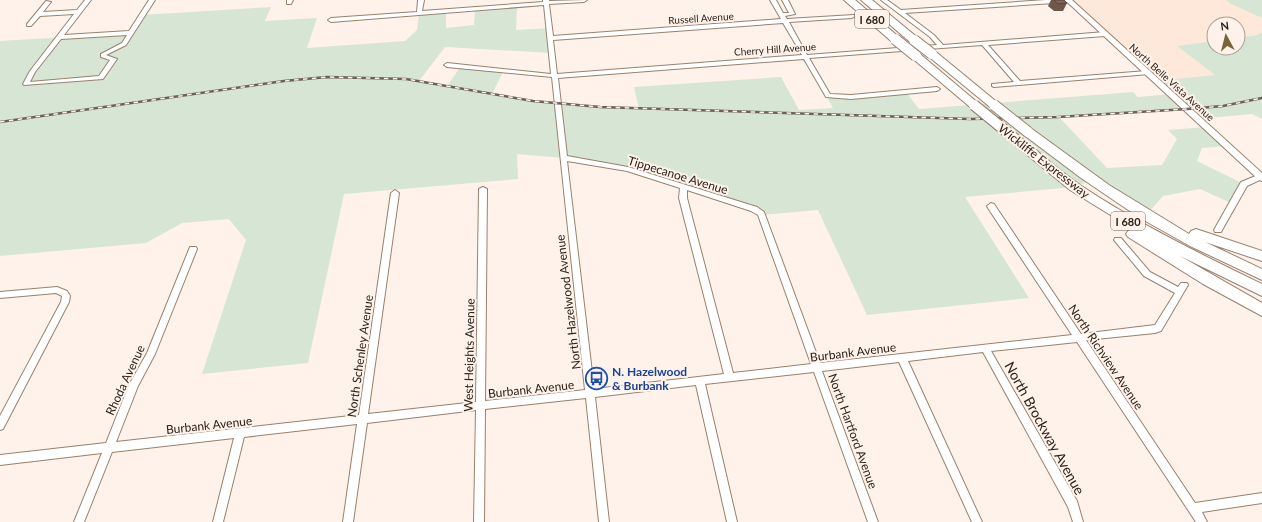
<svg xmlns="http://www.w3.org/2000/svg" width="1262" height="522" font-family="Lato,sans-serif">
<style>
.built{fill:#fee8d9}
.green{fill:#d7e5d4}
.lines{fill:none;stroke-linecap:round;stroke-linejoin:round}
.minor-casing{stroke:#9a806d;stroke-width:2}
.tertiary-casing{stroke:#9a806d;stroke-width:2}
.motorway-casing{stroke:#9a806d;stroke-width:2}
.minor{fill:#fff;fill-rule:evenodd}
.tertiary{fill:#fff;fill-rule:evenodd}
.motorway{fill:#fff;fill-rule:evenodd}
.rail-casing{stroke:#6c6159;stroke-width:2.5}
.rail{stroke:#fef2ea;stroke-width:1.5;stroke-dasharray:4.5;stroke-linecap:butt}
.motorway-bridge-casing{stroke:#9a806d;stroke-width:12;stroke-linecap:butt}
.motorway-bridge{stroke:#fff;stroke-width:10}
.wall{fill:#6f564d}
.building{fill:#816459;stroke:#5a463e}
.labels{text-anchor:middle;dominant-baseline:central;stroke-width:4;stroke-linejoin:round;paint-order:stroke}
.far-street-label{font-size:10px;fill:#2d231b;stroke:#fef2ea}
.shield{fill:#fef2ea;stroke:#6c6159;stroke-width:1}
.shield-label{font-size:11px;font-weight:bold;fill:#2d231b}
.street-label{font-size:12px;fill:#2d231b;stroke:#fef2ea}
.transit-label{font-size:12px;font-weight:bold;fill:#164399;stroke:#fef2ea;text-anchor:start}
.near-street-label{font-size:14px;fill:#2d231b;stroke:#fef2ea}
</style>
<rect width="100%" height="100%" fill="#fef2ea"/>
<path class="built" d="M1068 0H1226L1231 4 1262 18V32L1257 35 1238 38V24H1214V41L1177 46 1215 75 1156 81Z"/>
<g class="green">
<path d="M1226 0H1262V18L1231 4Z"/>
<path d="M517 6 516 30 550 28 552 53 445 47 419 81 447 86 461 66 504 70 492 94 558 104 639 109 634 87 781 77 799 110 833 108 826 95 829 96 906 92 919 109 1133 92 1138 97 1170 94 1156 81 1215 75 1177 46 1214 41V48H1238V38L1257 35 1262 32V119L1252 114 1198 119 1187 109 1059 117 1107 168 1162 165 1177 139 1168 130 1207 127 1227 146 1202 148 1197 161 1244 184 1233 204 1200 189 1163 196 1148 213 1092 180 1074 187 965 197 1029 298 867 315 818 210 762 215 761 214 643 173 564 158 517 154 518 179 344 194 308 363 202 374 246 240 229 219 182 223 146 243 0 256V41L120 34 130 33 142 15 271 7 265 21 317 18 307 48 405 41 417 30 419 14 446 12V28L474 25 475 9Z"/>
</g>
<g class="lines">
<defs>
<g id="minor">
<path d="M85 0H91L64 35 129 31 149 0H155L126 45 106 55 117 59 103 79 24 85 23 84 30 71 74 14 40 16 31 26H27V24L46 1 51 2 43 12 77 10ZM127 35 122 43 101 54V57L110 60 99 76 30 82 35 72 61 39Z"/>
<path d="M287 0H293L291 4H287Z"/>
<path d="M418 0H424L422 11 543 2V0H549V1L587 0 584 2 549 4 553 36 781 19 770 0H776L783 13H789L782 0H788L795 14 785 16 787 19 854 15 855 16 852 18 789 22 807 55 937 45 930 37 881 0H887L901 10 1046 0H1072L1069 2 905 13 934 35 943 45 1105 32 1108 34 1105 36 988 45 1020 81 1147 71 1149 72V74L994 87 992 86V84L1014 82 982 45 809 58 830 94 851 95 937 87 940 89 937 91 851 99 826 97 804 59 558 78 567 156 628 167 757 207 764 212 820 363 1072 335 988 208 987 206 991 203 994 204 1081 334 1155 325 1175 293 1144 276 1114 240 1115 238H1121L1150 272 1178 287 1181 283H1187L1188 285 1161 331 1155 333 1086 340 1195 503 1262 493V503L1202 512 1207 522H1196L1077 342 991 351 1077 501 1083 522H1073L1068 507 983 352 908 361 982 522H972L899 362 822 371 878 522H868L814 372 705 384 737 522H727L696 385 595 397 609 522H599L586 398 485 409 484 522H474L476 410 367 423 353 522H343L357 424 244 437 223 522H213L234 438 112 452 84 522H74L102 453 0 465V455L106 443 129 385 147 353 190 247H196L197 249 155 354 138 386 116 442 359 415 391 193 395 190 399 193 368 414 476 402 479 189 483 187 487 189 485 401 585 390 552 77 447 67 444 65 447 63 551 74 544 5 331 22 328 20 331 18 417 12ZM783 23 802 55 557 74 553 40ZM567 161 627 171 680 188 679 198 724 374 594 389ZM687 190 751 211 758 215 811 364 733 373 687 198Z"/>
<path d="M1258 175H1262V179L1247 186 1221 232H1215L1214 230 1241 182Z"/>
<path d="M57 287 67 291 70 296 69 302 3 429 0 430V416L61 302 62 296 56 293 0 298V292Z"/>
</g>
<path id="tertiary" d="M1065 0H1072L1262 173V181L1259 180Z"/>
<g id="motorway">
<path d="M844 0H855L899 37 900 39 899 41H891Z"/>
<path d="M861 0H872L918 38 919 40 918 42H910Z"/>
<path d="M932 51 936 52 998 103 1000 105 998 107H990L928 56 927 54 928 52Z"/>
<path d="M916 53 920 54 978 103 980 105 978 107H970L912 58 911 56Z"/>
<path d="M1007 128 1011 129C1034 148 1056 169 1080 185 1137 223 1200 254 1262 284V296L1180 256 1262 303V316L1203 284 1128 237 1126 234 1128 231 1133 229 1070 190 1003 135 1001 132 1003 129Z"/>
<path d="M1028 128 1032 129 1109 185 1189 234 1191 231 1196 229 1262 251V261L1205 242 1262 269V280L1190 246 1140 218 1081 178 1024 135 1022 132 1024 129Z"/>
</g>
</defs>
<use href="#minor" class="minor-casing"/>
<use href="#tertiary" class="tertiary-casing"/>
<use href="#motorway" class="motorway-casing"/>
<use href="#minor" class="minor"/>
<use href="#tertiary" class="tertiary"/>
<use href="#motorway" class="motorway"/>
<defs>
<path id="rail" d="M0 122 284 81 327 77 406 79 533 101 600 107 970 119 1058 117 1187 109 1223 106 1262 98"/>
</defs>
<use href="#rail" class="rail-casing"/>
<use href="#rail" class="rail"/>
<defs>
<g id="motorway-bridge">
<path d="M895 39 916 56"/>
<path d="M914 40 932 54"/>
<path d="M974 105 1007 132"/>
<path d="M994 105 1028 132"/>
</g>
</defs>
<use href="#motorway-bridge" class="motorway-bridge-casing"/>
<use href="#motorway-bridge" class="motorway-bridge"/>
</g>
<path class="wall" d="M1051 0H1064L1067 3 1063 11H1054L1048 6Z"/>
<path class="building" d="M1054 0H1064L1067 3 1058 4Z"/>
<defs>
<symbol id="bus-ring" viewBox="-11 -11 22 22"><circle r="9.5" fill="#fef2ea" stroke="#1a4fb4" stroke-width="1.5"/><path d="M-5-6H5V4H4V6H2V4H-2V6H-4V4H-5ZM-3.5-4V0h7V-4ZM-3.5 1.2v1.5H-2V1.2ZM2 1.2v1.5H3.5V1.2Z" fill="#1a4fb4"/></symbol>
</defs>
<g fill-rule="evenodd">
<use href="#bus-ring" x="584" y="366" width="25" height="25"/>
</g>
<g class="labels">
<g class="far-street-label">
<text transform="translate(701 18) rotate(-4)">Russell Avenue</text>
<text transform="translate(775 49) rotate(-4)">Cherry Hill Avenue</text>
<text transform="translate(1172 82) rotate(42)">North Belle Vista Avenue</text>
</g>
<g class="shield">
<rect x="855" y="10" width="34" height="18" rx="3"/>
<rect x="1111" y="212" width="34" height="18" rx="3"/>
</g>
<g class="shield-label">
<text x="872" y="19">I 680</text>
<text x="1128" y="221">I 680</text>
</g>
<g class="street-label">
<text transform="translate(1044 161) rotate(38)">Wickliffe Expressway</text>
<text transform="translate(678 175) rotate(17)">Tippecanoe Avenue</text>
<text transform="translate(568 302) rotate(-97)">North Hazelwood Avenue</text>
<text transform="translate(853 352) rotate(-7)">Burbank Avenue</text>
<text transform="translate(469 355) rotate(-89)">West Heights Avenue</text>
<text transform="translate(360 356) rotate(-82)">North Schenley Avenue</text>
<text transform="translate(1106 357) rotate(56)">North Richview Avenue</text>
<text transform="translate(125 380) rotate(-65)">Rhoda Avenue</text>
<text transform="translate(531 389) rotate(-6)">Burbank Avenue</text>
<text transform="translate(209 425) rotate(-6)">Burbank Avenue</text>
<text transform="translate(853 431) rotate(70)">North Hartford Avenue</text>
</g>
<g class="transit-label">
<text x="612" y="371">N. Hazelwood<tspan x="612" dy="14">&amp; Burbank</tspan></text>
</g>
<g class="near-street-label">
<text transform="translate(1045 428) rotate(61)">North Brockway Avenue</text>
</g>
</g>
<g transform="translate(1226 36) rotate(353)"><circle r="19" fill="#fef2ea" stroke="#aa9f97"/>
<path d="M0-3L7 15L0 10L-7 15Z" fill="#796434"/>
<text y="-6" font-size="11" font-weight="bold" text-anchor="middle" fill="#2d231b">N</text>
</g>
</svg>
